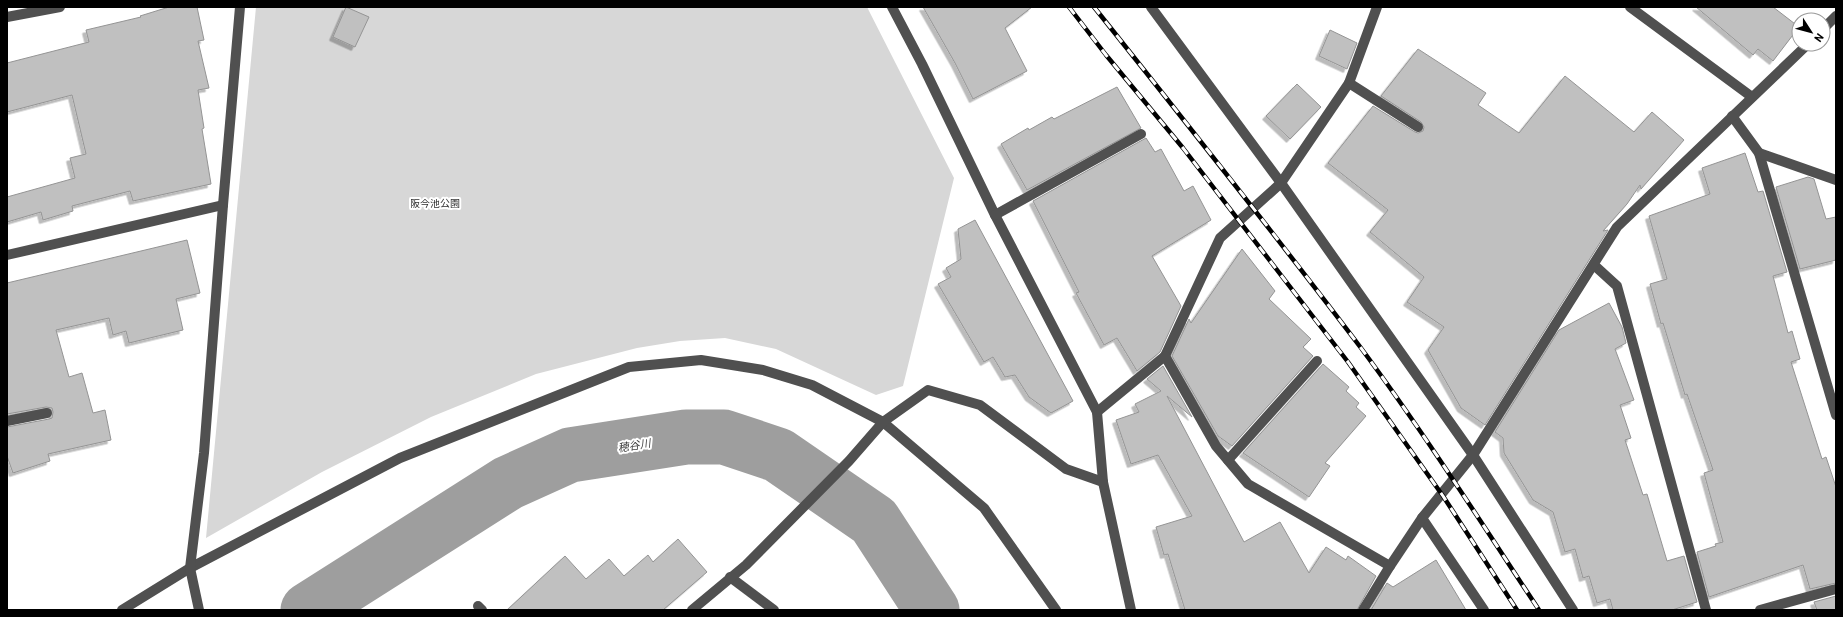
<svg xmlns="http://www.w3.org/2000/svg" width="1843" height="617" font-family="Barlow,'Noto Sans JP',sans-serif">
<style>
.green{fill:#d7d7d7}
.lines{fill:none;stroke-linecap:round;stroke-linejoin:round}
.river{stroke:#9e9e9e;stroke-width:55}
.building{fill:#c0c0c0;stroke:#949494;filter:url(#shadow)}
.minor{stroke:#505050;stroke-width:10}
.rail-casing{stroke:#000;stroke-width:4.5}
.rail{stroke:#fff;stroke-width:3;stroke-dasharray:9;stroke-linecap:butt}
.labels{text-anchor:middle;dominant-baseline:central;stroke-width:4;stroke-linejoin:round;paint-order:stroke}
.park-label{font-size:10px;fill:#2e2e2e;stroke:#fff}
.water-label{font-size:11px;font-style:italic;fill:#3f3f3f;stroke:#fff}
</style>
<defs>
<filter id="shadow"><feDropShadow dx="-3.5" dy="3.5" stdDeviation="0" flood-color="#0004"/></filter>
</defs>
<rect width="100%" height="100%" fill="#fff"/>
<path class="green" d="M256 7H867L954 178 903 386 876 395 776 349 725 338 680 341 637 348 536 374 431 417 322 472 206 538Z"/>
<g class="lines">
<path class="river" d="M308 610 508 483 570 455 686 437H724L778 455 874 521 932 610"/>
</g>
<g class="building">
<path d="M169 7H197L204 40 198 41 209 88 198 90 204 128 202 129 211 184 133 201 130 191 72 206 73 211 43 220 41 212 7 222V197L75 178 70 158 86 154 72 95 7 112V63L89 42 86 30 141 17 140 16Z"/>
<path d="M346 7 369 17 355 47 333 37Z"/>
<path d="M923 7H1032L1005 28 1027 71 973 99 955 63Z"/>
<path d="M1696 7H1773L1799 27 1773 61 1758 49 1753 55Z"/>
<path d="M1330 30 1357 43 1347 69 1319 56Z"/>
<path d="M1418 49 1486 93 1478 105 1519 133 1565 76 1634 132 1652 112 1684 140 1641 189 1640 185 1627 204 1603 231 1608 230 1485 425 1461 408 1428 350 1444 327 1407 302 1424 277 1370 232 1388 210 1328 163 1373 106 1415 132 1418 133 1423 131 1424 127 1421 122 1381 96Z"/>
<path d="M1297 84 1321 107 1290 139 1266 116Z"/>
<path d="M1117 87 1141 128 1027 190 1001 144 1028 128 1029 130 1052 117 1054 119Z"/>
<path d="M1146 138 1155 152 1161 149 1184 191 1193 186 1211 220 1152 256 1181 306 1160 352 1137 371 1117 338 1104 345 1076 293 1079 292 1033 201Z"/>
<path d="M1745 153 1758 192 1763 191 1787 272 1773 276 1788 333 1792 331 1800 359 1791 362 1822 459 1826 457 1836 487V583L1810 589 1803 565 1709 597 1697 552 1716 546 1715 544 1723 542 1704 473 1713 470 1687 394 1685 395 1663 323 1661 324 1650 284 1667 279 1649 216 1710 194 1702 168Z"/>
<path d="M1808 177 1814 179 1826 219 1836 217V260L1800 269 1776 187Z"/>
<path d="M975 220 1073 401 1051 413 1029 397 1015 375 1005 377 993 357 984 362 938 284 951 277 946 268 961 259 958 229Z"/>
<path d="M187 240 200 293 176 299 183 330 129 343 126 331 113 335 109 318 56 330 69 377 82 373 93 413 105 410 111 440 48 454 50 461 13 473 7 456V427L49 419 52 418 53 412 52 408 46 407 7 414V283Z"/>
<path d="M1242 249 1275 291 1269 299 1311 339 1303 347 1313 356 1232 446 1218 436 1172 356 1189 319 1191 323Z"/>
<path d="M1609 303 1622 327 1626 343 1615 349 1634 400 1620 405 1631 438 1625 440 1643 495 1647 494 1667 561 1684 556 1697 602 1672 610H1613L1610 599 1597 603 1589 576 1583 578 1575 549 1565 552 1553 512 1533 500 1504 453 1503 438 1495 432 1559 330Z"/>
<path d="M1323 364 1349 387 1346 391 1359 403 1356 407 1366 416 1325 463 1330 466 1309 497 1243 453Z"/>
<path d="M1163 366 1192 417 1167 396 1244 542 1280 522 1309 573 1326 547 1346 560 1348 556 1376 576 1357 610H1185L1168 554 1164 555 1156 527 1192 516 1158 455 1131 464 1116 420 1139 412 1135 404 1161 391 1147 379Z"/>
<path d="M678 539 707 572 663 610H507L565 556 586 579 609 559 624 576 648 555 653 562Z"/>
<path d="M1436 560 1466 610H1371L1387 583 1393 587Z"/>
<path d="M1836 596V610H1817L1814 602Z"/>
</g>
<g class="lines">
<g class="minor">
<path d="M892 7 922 64 995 215 1097 412 1103 482 1131 610"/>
<path d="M1151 7 1281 183 1473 455 1573 610"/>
<path d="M1630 7 1752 97"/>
<path d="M7 17 60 7"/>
<path d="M1823 29 1836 16"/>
<path d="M1349 83 1418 127"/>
<path d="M1732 116 1759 153 1836 415"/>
<path d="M1759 153 1836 180"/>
<path d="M995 215 1141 134"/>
<path d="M7 255 223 205"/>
<path d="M1594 265 1617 286 1706 610"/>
<path d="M1165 356 1220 238 1281 183 1349 83 1377 7"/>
<path d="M1097 412 1165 356 1216 446 1248 484 1390 566"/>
<path d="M7 421 47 413"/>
<path d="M1228 460 1317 361"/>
<path d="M1422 518 1484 610"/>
<path d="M730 577 774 610"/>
<path d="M478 606 482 610"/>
<path d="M122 610 190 568 400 458 629 367 701 360 763 370 812 385 883 422 984 508 1056 610"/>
<path d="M199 610 190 568 204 453 223 205 240 7"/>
<path d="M692 610 746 565 849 461 883 422 928 390 980 405 1066 469 1103 482"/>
<path d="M1363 610 1390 566 1422 518 1473 455 1617 227 1808 44"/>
<path d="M1760 610 1836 589"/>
</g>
<defs>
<g id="rail">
<path d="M1069 7 1106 55 1183 148 1348 362 1443 496 1517 610"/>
<path d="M1094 7C1184 120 1274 233 1361 348 1424 433 1481 522 1539 610"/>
</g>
</defs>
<use href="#rail" class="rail-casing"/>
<use href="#rail" class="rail"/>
</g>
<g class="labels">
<g class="park-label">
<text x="435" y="203">阪今池公園</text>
</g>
<g class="water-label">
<text transform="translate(634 445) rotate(-9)">穂谷川</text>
</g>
</g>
<rect width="1843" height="617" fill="none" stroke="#000000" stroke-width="16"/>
<g transform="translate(1811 32) rotate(126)"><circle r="19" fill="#ffffff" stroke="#999999"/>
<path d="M0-3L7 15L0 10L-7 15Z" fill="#000000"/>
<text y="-6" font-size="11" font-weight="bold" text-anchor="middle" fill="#000000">N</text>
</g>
</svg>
